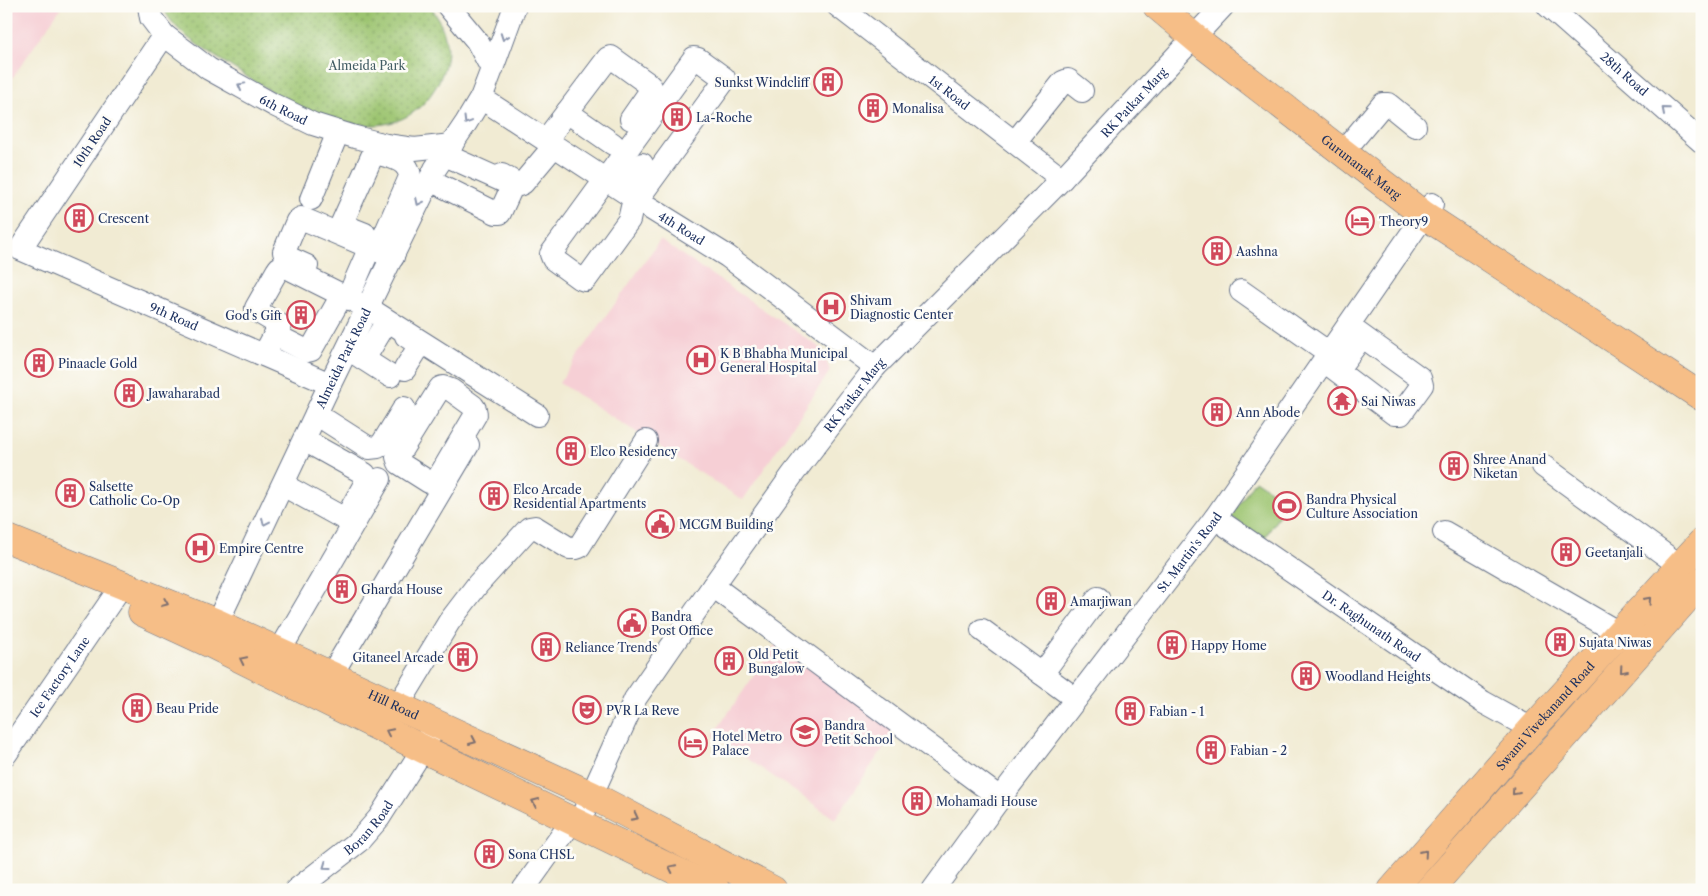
<svg xmlns="http://www.w3.org/2000/svg" width="1708" height="896" font-family="'Libre Caslon Text',serif">
<style>
.built{fill:#f6cfd5}
.grass{fill:#9cc470;stroke:#5c7a67}
.park{fill:url(#park-dots);stroke:#5c7a67}
.lines{fill:none;stroke-linecap:round;stroke-linejoin:round}
.minor-casing{stroke:#667187;stroke-width:24}
.major-casing{stroke:#667187;stroke-width:29}
.minor{stroke:#fff;stroke-width:22}
.major{stroke:#f6be87;stroke-width:28}
.oneway{stroke:#8d97ae}
.oneway2{stroke:#7e6f70}
.labels{text-anchor:middle;dominant-baseline:central;stroke-width:5;stroke-linejoin:round;paint-order:stroke}
.park-label{font-size:12px;fill:#425c63;stroke:#fdfcf7}
.street-label{font-size:12px;fill:#1b2f5e;stroke:#fdfcf7}
.poi-label{font-size:12px;fill:#1b2f5e;stroke:#fdfcf7;text-anchor:start}
</style>
<defs>
<pattern id="park-dots" width="8" height="8" patternUnits="userSpaceOnUse" patternTransform="scale(1.25)"><rect width="8" height="8" fill="#9cc470"/><path d="M2 2h.1M6 6h.1" fill="none" stroke="#7ea05f" stroke-width="1.8" stroke-linecap="round"/></pattern>
</defs>
<rect width="100%" height="100%" fill="#fdfcf7"/>
<filter id="ink" filterUnits="userSpaceOnUse"><feTurbulence type="fractalNoise" baseFrequency=".02" numOctaves="2"/><feDisplacementMap in="SourceGraphic" scale="10" xChannelSelector="R" yChannelSelector="G"/><feConvolveMatrix kernelMatrix="1 2 1 2 8 2 1 2 1" color-interpolation-filters="sRGB"/></filter>
<filter id="wash" filterUnits="userSpaceOnUse"><feTurbulence type="fractalNoise" baseFrequency=".0096" numOctaves="4" result="noise"/><feDisplacementMap in="SourceGraphic" scale="20" xChannelSelector="R" yChannelSelector="G"/><feGaussianBlur stdDeviation="1.12" result="paint"/><feColorMatrix in="noise" values="0 0 0 0 0 0 0 0 0 0 0 0 0 0 0 0 0 1.4 0 .05"/><feComposite in="paint" operator="in"/></filter>
<g filter="url(#wash)">
<rect width="100%" height="100%" fill="#f1ebd3"/>
<g class="built">
<path d="M6 6H62L6 87Z"/>
<path d="M660 240 822 349 830 371 743 500 559 383Z"/>
<path d="M775 645 897 728 835 819 713 735Z"/>
</g>
<path class="grass" d="M1255 480 1288 502 1264 539 1231 517Z"/>
<path class="park" d="M162 6H431C447 33 453 52 439 81 395 169 289 104 233 68 208 51 175 35 162 6Z"/>
</g>
<g filter="url(#ink)">
<g class="lines">
<defs>
<g id="minor">
<path id="s1" d="M149 6 151 18 164 35 209 69 274 105 313 124 355 137 386 145 414 149 452 145"/>
<path id="s2" d="M838 6 1062 179"/>
<path id="s3" d="M1548 6 1702 142"/>
<path id="s4" d="M164 35 20 249 330 384"/>
<path d="M694 58 698 59 724 78V81L632 207 629 220 587 278 585 280 579 278 553 259 551 254Z"/>
<path d="M492 69 515 6"/>
<path id="s5" d="M481 98 637 200 727 256 875 367"/>
<path d="M567 112 613 144"/>
<path d="M546 140 608 58 611 57 647 83 651 87 649 93 631 119"/>
<path d="M1015 142 1063 82 1068 80 1082 91"/>
<path d="M1343 152 1383 104H1388L1415 126"/>
<path d="M375 153C389 157 409 159 410 177L382 241"/>
<path d="M502 175 519 185 523 183 554 146"/>
<path d="M430 180 496 213H500L512 187V185L445 155"/>
<path d="M623 190 642 164"/>
<path d="M311 199 338 132"/>
<path d="M365 234 345 226 342 223 378 143"/>
<path d="M307 266 287 257 284 252 297 221 301 218 393 257"/>
<path d="M353 286 370 247"/>
<path d="M1241 291 1329 353"/>
<path d="M275 335 307 351 311 350 342 295"/>
<path d="M348 349 390 376"/>
<path d="M264 355 280 325 258 312 256 308 277 271 279 268 284 266 368 308 537 415"/>
<path d="M364 359 387 321"/>
<path d="M1324 361 1394 414H1401L1422 385 1420 378 1348 326"/>
<path d="M405 369 420 345 406 336"/>
<path d="M1337 370 1362 337"/>
<path d="M443 387 451 390 473 406 475 409 476 414 440 475 436 480 429 482 399 463 397 457 440 388Z"/>
<path d="M316 414 369 448 378 447 382 444 404 408"/>
<path d="M1543 466 1679 565"/>
<path d="M283 485 343 518 347 516 367 480 365 474 304 440"/>
<path id="s6" d="M1215 518 1483 702 1532 729"/>
<path d="M1444 532 1619 633"/>
<path d="M713 586 1000 798"/>
<path d="M982 630 1076 699"/>
<path id="s7" d="M212 640 217 623 330 384 435 169 466 123 481 98 492 69 477 41 448 6"/>
<path d="M279 652 380 479"/>
<path d="M1042 674 1098 598"/>
<path d="M323 689 468 445"/>
<path d="M398 706 449 622 478 584 529 528 535 527 569 548H576L579 547 646 441"/>
<path id="s8" d="M6 754 122 585"/>
<path id="s9" d="M579 823 635 699 713 586 793 474 875 367 1062 179 1223 6"/>
<path id="s10" d="M296 890 359 841 379 818 423 749 430 734"/>
<path d="M523 890 573 820"/>
<path id="s11" d="M933 890 1000 798 1215 518 1432 204"/>
</g>
<g id="major">
<path id="s12" d="M1157 6 1206 47 1424 215 1702 397"/>
<path id="s13" d="M6 538 217 623 591 795 773 890"/>
<path d="M142 612 211 644 423 749 716 890"/>
<path id="s14" d="M1392 890 1532 729 1702 542"/>
<path d="M1429 890 1702 581"/>
</g>
</defs>
<use href="#minor" class="minor-casing"/>
<use href="#major" class="major-casing"/>
<use href="#minor" class="minor"/>
<use href="#major" class="major"/>
</g>
<defs><path id="oneway-chevron" d="M-2-3.5L2.5 0L-2 3.5" fill="none" stroke-width="1.6" stroke-linecap="round" stroke-linejoin="round" transform="scale(1.25)"/></defs>
<g class="oneway">
<use href="#oneway-chevron" transform="translate(504 37) rotate(110)"/>
<use href="#oneway-chevron" transform="translate(241 86) rotate(-151)"/>
<use href="#oneway-chevron" transform="translate(1665 110) rotate(-139)"/>
<use href="#oneway-chevron" transform="translate(467 121) rotate(121)"/>
<use href="#oneway-chevron" transform="translate(419 202) rotate(116)"/>
<use href="#oneway-chevron" transform="translate(265 522) rotate(115)"/>
<use href="#oneway-chevron" transform="translate(326 866) rotate(144)"/>
</g>
<g class="oneway2">
<use href="#oneway-chevron" transform="translate(1648 600) rotate(-48)"/>
<use href="#oneway-chevron" transform="translate(165 603) rotate(22)"/>
<use href="#oneway-chevron" transform="translate(243 660) rotate(-154)"/>
<use href="#oneway-chevron" transform="translate(1623 670) rotate(131)"/>
<use href="#oneway-chevron" transform="translate(389 732) rotate(-154)"/>
<use href="#oneway-chevron" transform="translate(473 741) rotate(25)"/>
<use href="#oneway-chevron" transform="translate(1515 792) rotate(131)"/>
<use href="#oneway-chevron" transform="translate(535 802) rotate(-155)"/>
<use href="#oneway-chevron" transform="translate(635 817) rotate(27)"/>
<use href="#oneway-chevron" transform="translate(1424 853) rotate(-49)"/>
<use href="#oneway-chevron" transform="translate(672 868) rotate(-154)"/>
</g>
</g>
<defs>
<symbol id="building-ring" viewBox="-11 -11 22 22"><circle r="9.5" fill="#fdfcf7" stroke="#d1495b" stroke-width="1.5"/><path d="M-4-6H4V6H1V3H-1V6H-4ZM-2.5-4.3h1.7v1.8h-1.7ZM.8-4.3h1.7v1.8H.8ZM-2.5-1h1.7V.8h-1.7ZM.8-1h1.7V.8H.8Z" fill="#d1495b"/></symbol>
<symbol id="hotel-ring" viewBox="-11 -11 22 22"><circle r="9.5" fill="#fdfcf7" stroke="#d1495b" stroke-width="1.5"/><path d="M-6-4.5h1.5V1H6V5H4.5V3h-9V5H-6ZM-4 0a1.8 1.8 0 1 1 3.6 0ZM.5 0V-2.5h3Q6-2.5 6 0Z" fill="#d1495b"/></symbol>
<symbol id="hospital-ring" viewBox="-11 -11 22 22"><circle r="9.5" fill="#fdfcf7" stroke="#d1495b" stroke-width="1.5"/><path d="M-5-5h3v3.5h4V-5h3V5h-3V1.5h-4V5h-3Z" fill="#d1495b"/></symbol>
<symbol id="temple-ring" viewBox="-11 -11 22 22"><circle r="9.5" fill="#fdfcf7" stroke="#d1495b" stroke-width="1.5"/><path d="M0-6L5-2H3V0L6.5 2.5H4V6H1.5V3h-3V6H-4V2.5H-6.5L-3 0V-2H-5Z" fill="#d1495b"/></symbol>
<symbol id="stadium-ring" viewBox="-11 -11 22 22"><circle r="9.5" fill="#fdfcf7" stroke="#d1495b" stroke-width="1.5"/><path d="M0-5a6.5 5 0 1 0 0 10a6.5 5 0 1 0 0-10ZM-3.5-1.8h7v3.6h-7Z" fill="#d1495b"/></symbol>
<symbol id="civic-ring" viewBox="-11 -11 22 22"><circle r="9.5" fill="#fdfcf7" stroke="#d1495b" stroke-width="1.5"/><path d="M-.6-6.5H3V-4.5H.6V-3L4-1V1h2V6H-6V1h2V-1L-.6-3ZM-1.2 2.5V6h2.4V2.5Z" fill="#d1495b"/></symbol>
<symbol id="theatre-ring" viewBox="-11 -11 22 22"><circle r="9.5" fill="#fdfcf7" stroke="#d1495b" stroke-width="1.5"/><path d="M-5-5.5Q0-4 5-5.5V0Q5 5 0 6Q-5 5-5 0ZM-3.3-2.5H-1v1.5H-3.3ZM1-2.5H3.3v1.5H1ZM-2.8 1Q0 5.5 2.8 1Z" fill="#d1495b"/></symbol>
<symbol id="school-ring" viewBox="-11 -11 22 22"><circle r="9.5" fill="#fdfcf7" stroke="#d1495b" stroke-width="1.5"/><path d="M0-5L7-2L0 1L-7-2ZM-4 1L0 2.5L4 1V4Q0 6-4 4Z" fill="#d1495b"/></symbol>
</defs>
<g fill-rule="evenodd">
<use href="#building-ring" x="812" y="66" width="32" height="32"/>
<use href="#building-ring" x="857" y="92" width="32" height="32"/>
<use href="#building-ring" x="661" y="101" width="32" height="32"/>
<use href="#building-ring" x="63" y="202" width="32" height="32"/>
<use href="#hotel-ring" x="1344" y="205" width="32" height="32"/>
<use href="#building-ring" x="1201" y="235" width="32" height="32"/>
<use href="#hospital-ring" x="815" y="291" width="32" height="32"/>
<use href="#building-ring" x="285" y="299" width="32" height="32"/>
<use href="#hospital-ring" x="685" y="344" width="32" height="32"/>
<use href="#building-ring" x="23" y="347" width="32" height="32"/>
<use href="#building-ring" x="113" y="377" width="32" height="32"/>
<use href="#temple-ring" x="1326" y="385" width="32" height="32"/>
<use href="#building-ring" x="1201" y="396" width="32" height="32"/>
<use href="#building-ring" x="555" y="435" width="32" height="32"/>
<use href="#building-ring" x="1438" y="450" width="32" height="32"/>
<use href="#building-ring" x="54" y="477" width="32" height="32"/>
<use href="#building-ring" x="478" y="480" width="32" height="32"/>
<use href="#stadium-ring" x="1271" y="490" width="32" height="32"/>
<use href="#civic-ring" x="644" y="508" width="32" height="32"/>
<use href="#hospital-ring" x="184" y="532" width="32" height="32"/>
<use href="#building-ring" x="1550" y="536" width="32" height="32"/>
<use href="#building-ring" x="326" y="573" width="32" height="32"/>
<use href="#building-ring" x="1035" y="585" width="32" height="32"/>
<use href="#civic-ring" x="616" y="607" width="32" height="32"/>
<use href="#building-ring" x="1544" y="626" width="32" height="32"/>
<use href="#building-ring" x="1156" y="629" width="32" height="32"/>
<use href="#building-ring" x="530" y="631" width="32" height="32"/>
<use href="#building-ring" x="447" y="641" width="32" height="32"/>
<use href="#building-ring" x="713" y="645" width="32" height="32"/>
<use href="#building-ring" x="1290" y="660" width="32" height="32"/>
<use href="#building-ring" x="121" y="692" width="32" height="32"/>
<use href="#theatre-ring" x="571" y="694" width="32" height="32"/>
<use href="#building-ring" x="1114" y="695" width="32" height="32"/>
<use href="#school-ring" x="789" y="716" width="32" height="32"/>
<use href="#hotel-ring" x="677" y="727" width="32" height="32"/>
<use href="#building-ring" x="1195" y="734" width="32" height="32"/>
<use href="#building-ring" x="901" y="785" width="32" height="32"/>
<use href="#building-ring" x="473" y="838" width="32" height="32"/>
</g>
<g class="labels">
<g class="park-label">
<text x="367" y="65">Almeida Park</text>
</g>
<g class="street-label">
<text stroke="none"><textPath href="#s3" startOffset="102">28th Road</textPath></text>
<text stroke="none"><textPath href="#s2" startOffset="141">1st Road</textPath></text>
<text stroke="none"><textPath href="#s9" startOffset="916">RK Patkar Marg</textPath></text>
<text stroke="none"><textPath href="#s1" startOffset="175">6th Road</textPath></text>
<text transform="translate(92 142) rotate(-56)">10th Road</text>
<text stroke="none"><textPath href="#s12" startOffset="260">Gurunanak Marg</textPath></text>
<text stroke="none"><textPath href="#s5" startOffset="239">4th Road</textPath></text>
<text stroke="none"><textPath href="#s4" startOffset="426">9th Road</textPath></text>
<text stroke="none"><textPath href="#s7" startOffset="311">Almeida Park Road</textPath></text>
<text stroke="none"><textPath href="#s9" startOffset="511">RK Patkar Marg</textPath></text>
<text stroke="none"><textPath href="#s11" startOffset="424">St. Martin's Road</textPath></text>
<text stroke="none"><textPath href="#s6" startOffset="190">Dr. Raghunath Road</textPath></text>
<text stroke="none"><textPath href="#s8" startOffset="94">Ice Factory Lane</textPath></text>
<text stroke="none"><textPath href="#s13" startOffset="422">Hill Road</textPath></text>
<text stroke="none"><textPath href="#s14" startOffset="232">Swami Vivekanand Road</textPath></text>
<text stroke="none"><textPath href="#s10" startOffset="96">Boran Road</textPath></text>
</g>
<g class="poi-label">
<text x="809" y="82" text-anchor="end">Sunkst Windcliff</text>
<text x="892" y="108">Monalisa</text>
<text x="696" y="117">La-Roche</text>
<text x="98" y="218">Crescent</text>
<text x="1379" y="221">Theory9</text>
<text x="1236" y="251">Aashna</text>
<text x="850" y="300">Shivam<tspan x="850" dy="14">Diagnostic Center</tspan></text>
<text x="282" y="315" text-anchor="end">God's Gift</text>
<text x="720" y="353">K B Bhabha Municipal<tspan x="720" dy="14">General Hospital</tspan></text>
<text x="58" y="363">Pinaacle Gold</text>
<text x="148" y="393">Jawaharabad</text>
<text x="1361" y="401">Sai Niwas</text>
<text x="1236" y="412">Ann Abode</text>
<text x="590" y="451">Elco Residency</text>
<text x="1473" y="459">Shree Anand<tspan x="1473" dy="14">Niketan</tspan></text>
<text x="89" y="486">Salsette<tspan x="89" dy="14">Catholic Co-Op</tspan></text>
<text x="513" y="489">Elco Arcade<tspan x="513" dy="14">Residential Apartments</tspan></text>
<text x="1306" y="499">Bandra Physical<tspan x="1306" dy="14">Culture Association</tspan></text>
<text x="679" y="524">MCGM Building</text>
<text x="219" y="548">Empire Centre</text>
<text x="1585" y="552">Geetanjali</text>
<text x="361" y="589">Gharda House</text>
<text x="1070" y="601">Amarjiwan</text>
<text x="651" y="616">Bandra<tspan x="651" dy="14">Post Office</tspan></text>
<text x="1579" y="642">Sujata Niwas</text>
<text x="1191" y="645">Happy Home</text>
<text x="565" y="647">Reliance Trends</text>
<text x="748" y="654">Old Petit<tspan x="748" dy="14">Bungalow</tspan></text>
<text x="444" y="657" text-anchor="end">Gitaneel Arcade</text>
<text x="1325" y="676">Woodland Heights</text>
<text x="156" y="708">Beau Pride</text>
<text x="606" y="710">PVR La Reve</text>
<text x="1149" y="711">Fabian - 1</text>
<text x="824" y="725">Bandra<tspan x="824" dy="14">Petit School</tspan></text>
<text x="712" y="736">Hotel Metro<tspan x="712" dy="14">Palace</tspan></text>
<text x="1230" y="750">Fabian - 2</text>
<text x="936" y="801">Mohamadi House</text>
<text x="508" y="854">Sona CHSL</text>
</g>
</g>
<rect width="1708" height="896" fill="none" stroke="#fdfcf7" stroke-width="25"/>
</svg>
